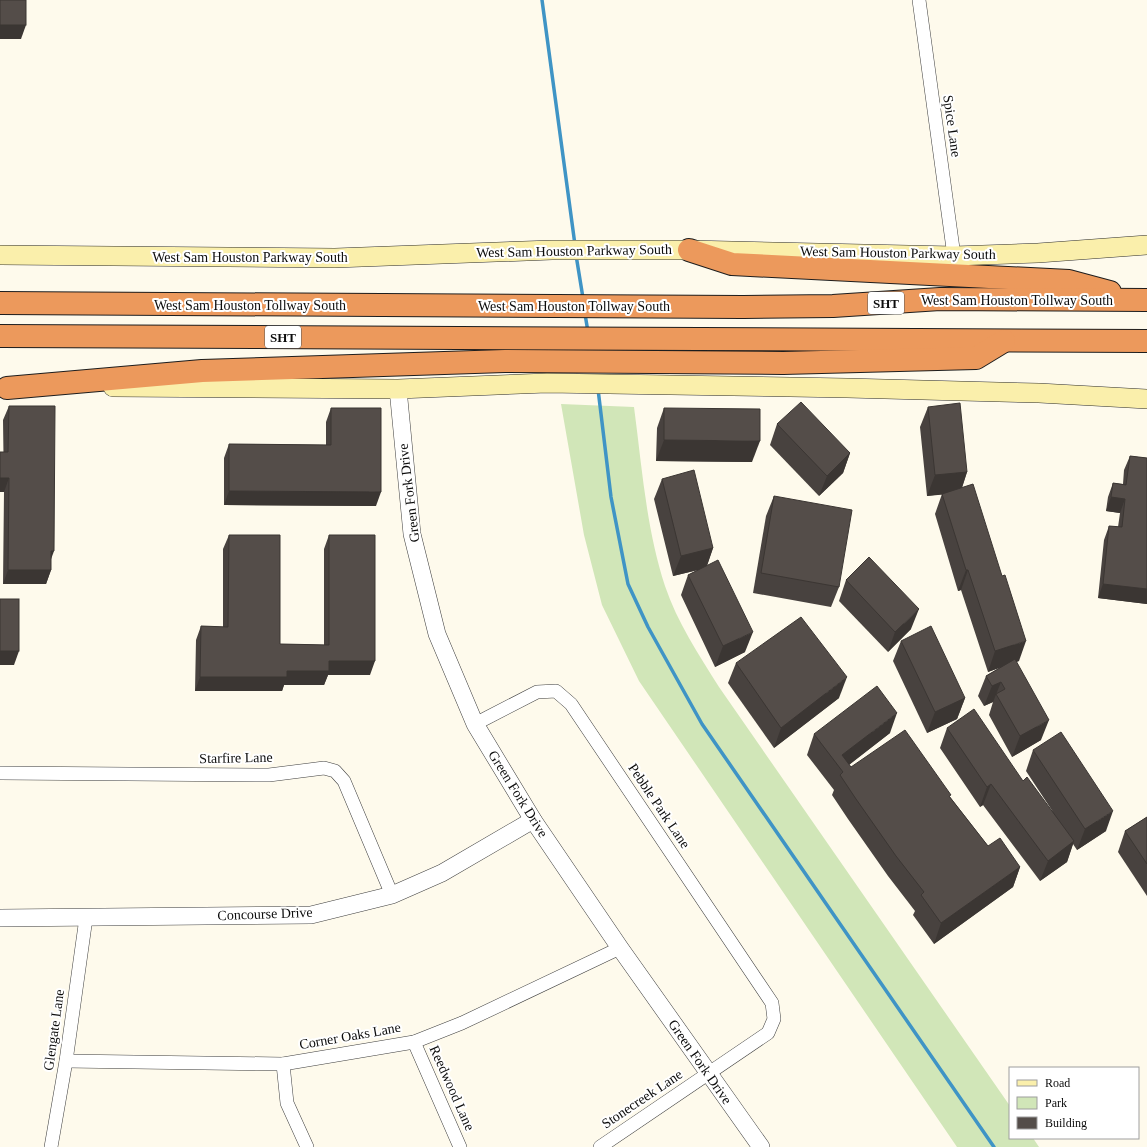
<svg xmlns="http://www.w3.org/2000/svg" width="1147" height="1147" font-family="'Times New Roman',serif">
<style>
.green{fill:#d1e6b8}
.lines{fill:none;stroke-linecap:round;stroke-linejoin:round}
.stream{stroke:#3f94c5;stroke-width:3.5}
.minor-casing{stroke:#3f3f3f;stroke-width:14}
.tertiary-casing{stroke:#3f3f3f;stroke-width:18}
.secondary-casing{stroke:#2e2e2e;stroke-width:20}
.motorway-casing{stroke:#1d1d1d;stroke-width:24}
.minor{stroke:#fff;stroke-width:13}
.tertiary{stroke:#fff;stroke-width:17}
.secondary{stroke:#faefab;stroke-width:19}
.motorway{stroke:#ec995c;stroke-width:22}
.wall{fill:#48423f}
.shaded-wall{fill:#3b3633}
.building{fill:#544d49;stroke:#3b3633}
.labels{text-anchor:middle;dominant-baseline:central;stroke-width:4;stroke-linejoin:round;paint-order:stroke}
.shield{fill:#fff;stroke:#555;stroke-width:1}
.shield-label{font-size:13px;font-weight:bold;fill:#0c0c0c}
.street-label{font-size:14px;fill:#0c0c0c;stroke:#fff}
</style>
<rect width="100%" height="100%" fill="#fefaec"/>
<path class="green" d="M561 404 634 407C642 467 646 528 665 586 677 622 699 655 719 687L1010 1106V1138H1033L1039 1147H957L639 681 602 605 584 535Z"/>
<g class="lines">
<g class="stream">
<path d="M542 0 575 245"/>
<path d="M576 255 583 298"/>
<path d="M585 314 588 332"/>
<path d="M598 389 611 497 628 584 648 627 702 724 994 1147"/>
</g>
<defs>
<g id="minor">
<path d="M919 0 954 256"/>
<path d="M475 724 537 692 556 691 571 704 772 1003 774 1019 768 1033 600 1147"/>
<path d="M0 773 269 775 324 768 335 771 344 781 392 895"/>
<path d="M414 1042 460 1147"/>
<path d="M66 1061 283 1064 414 1042 462 1023 620 948"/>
<path d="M283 1064 287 1103 307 1147"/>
<path d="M51 1147 66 1061 86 918"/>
</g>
<g id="tertiary">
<path d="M398 389 412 534 437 634 475 724 533 820 620 948 761 1147"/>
<path d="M0 918 311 915 392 895 442 873 533 820"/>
</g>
<g id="secondary">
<path d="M0 255 335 258 552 250H689L954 256 1038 253 1147 245"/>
<path d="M113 387 398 389 547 383 847 388 1039 393 1147 399"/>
</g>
<g id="motorway">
<path d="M689 250 732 264 1069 281 1110 292"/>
<path d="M0 303 743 307 833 306 940 299 1147 300"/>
<path d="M0 336 1147 341"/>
<path d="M7 388 202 371 505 361 783 363 976 358 1004 341"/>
</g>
</defs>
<use href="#minor" class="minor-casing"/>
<use href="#tertiary" class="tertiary-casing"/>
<use href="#secondary" class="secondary-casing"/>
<use href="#motorway" class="motorway-casing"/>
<use href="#minor" class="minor"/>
<use href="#tertiary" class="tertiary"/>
<use href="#secondary" class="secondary"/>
<use href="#motorway" class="motorway"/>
</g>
<g class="wall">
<path d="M9 406 51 559V570L46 584H3L4 492 3 420Z"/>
<path d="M928 407 967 472 962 488 1019 661 1016 662 1041 740 1012 757 989 715 993 702 984 706 978 696 986 676 1001 667 988 672 961 590 958 591 935 514 942 494 927 496 920 427Z"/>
<path d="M331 408 376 506 224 505V458L229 444 326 445V422Z"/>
<path d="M664 408 752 462 656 461 657 428Z"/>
<path d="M777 424 850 453 843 473 819 496 770 445Z"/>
<path d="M1130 456 1147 458V604L1098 598 1104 540 1109 526 1118 527 1120 513 1106 511 1108 497 1113 483 1123 484 1124 470Z"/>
<path d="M662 479 713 548 707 566 745 652 715 667 681 595 688 575 698 570 673 576 654 499Z"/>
<path d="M774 496 839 587 831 607 753 593 766 516Z"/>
<path d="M229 535 280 644 324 645V549L329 535 370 675H328L324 685H284L282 691H195L196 640 201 626 223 627V549Z"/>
<path d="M846 580 911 629 888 652 839 601Z"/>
<path d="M901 641 965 698 957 719 927 733 893 661Z"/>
<path d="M736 663 839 698 774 748 728 683Z"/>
<path d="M947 728 1023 781 1053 812 1026 771 1033 750 1106 831 1077 850 1073 844 1067 862 1040 881 983 805 980 807 940 748Z"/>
<path d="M890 733 849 765 851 767 950 797 988 846 1020 867 1013 887 934 944 913 915 915 911 888 876 848 819 832 795 834 790 807 755 814 734Z"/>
<path d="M1147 817V896L1118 852 1125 831Z"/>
</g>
<g class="shaded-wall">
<path d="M0 25H26L21 39H0Z"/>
<path d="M664 440 760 441 752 462 656 461Z"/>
<path d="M850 453 843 473 819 496 827 476Z"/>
<path d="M967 472 960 493 927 496 935 475Z"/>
<path d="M0 478H9L4 492H0Z"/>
<path d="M229 491 381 492 376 506 224 505Z"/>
<path d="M1111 497 1125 499 1120 513 1106 511Z"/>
<path d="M713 548 706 568 673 576 681 556Z"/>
<path d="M51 551H54L49 565Z"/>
<path d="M8 570H51L46 584H3Z"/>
<path d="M966 570H968L961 590 958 591Z"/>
<path d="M1103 584 1147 589V604L1098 598Z"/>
<path d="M919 609 911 629 888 652 895 632Z"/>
<path d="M753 632 745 652 715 667 723 646Z"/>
<path d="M1026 641 1019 661 988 672 995 651Z"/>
<path d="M0 651H19L14 665H0Z"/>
<path d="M329 661H375L370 675H328L324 685H284L282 691H195L200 677 287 671Z"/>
<path d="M847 677 839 698 774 748 781 728Z"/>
<path d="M1001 682 993 702 984 706 992 686Z"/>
<path d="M965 698 957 719 927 733 935 712Z"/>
<path d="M897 713 890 733 842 770V755Z"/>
<path d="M1049 720 1041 740 1012 757 1020 736Z"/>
<path d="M991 784 983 805 980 807 987 787Z"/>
<path d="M1113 811 1106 831 1077 850 1085 829Z"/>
<path d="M1074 841 1067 862 1040 881 1048 861Z"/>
<path d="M1020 867 1013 887 934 944 941 923Z"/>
</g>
<g class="building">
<rect x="0" y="0" width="26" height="25"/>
<path d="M801 402 850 453 827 476 777 424Z"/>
<path d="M960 403 967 472 935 475 928 407Z"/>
<path d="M9 406H55L54 551H51V570H8L9 478H0V452H8Z"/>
<path d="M331 408H381V492L229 491V444L331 445Z"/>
<path d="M664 408 760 409V441L664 440Z"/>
<path d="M1130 456 1147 458V589L1103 584 1109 526 1122 527 1125 499 1111 497 1113 483 1126 485Z"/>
<path d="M694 470 713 548 681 556 662 479Z"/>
<path d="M973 484 1002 576 1005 575 1026 641 995 651 968 570H966L942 494Z"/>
<path d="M774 496 852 510 839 587 761 573Z"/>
<path d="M229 535H280V644L329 645V535H375V661H329V671H287V677H200L201 626 228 627Z"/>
<path d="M869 557 919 609 895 632 846 580Z"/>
<path d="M718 560 753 632 723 646 688 575Z"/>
<rect x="0" y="599" width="19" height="52"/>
<path d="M801 617 847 677 781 728 736 663Z"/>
<path d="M931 626 965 698 935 712 901 641Z"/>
<path d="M1015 659 1049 720 1020 736 996 694 1005 689 1001 682 992 686 986 676Z"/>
<path d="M877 686 897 713 842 755 851 767 905 730 951 795 949 796 988 846 1000 838 1020 867 941 923 921 895 924 892 896 856 856 799 840 775 843 772 814 734Z"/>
<path d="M974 709 1023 781 1027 777 1074 841 1048 861 991 784 987 787 947 728Z"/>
<path d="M1061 732 1113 811 1085 829 1033 750Z"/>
<path d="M1147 817V864L1125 831Z"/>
</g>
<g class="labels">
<g class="shield">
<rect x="868" y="292" width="36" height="22" rx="3"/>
<rect x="265" y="326" width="36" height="22" rx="3"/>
</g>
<g class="shield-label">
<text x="886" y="303">SHT</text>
<text x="283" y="337">SHT</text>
</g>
<g class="street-label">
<text transform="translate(952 126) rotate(82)">Spice Lane</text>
<text transform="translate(574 251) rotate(-1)">West Sam Houston Parkway South</text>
<text transform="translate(898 253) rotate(1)">West Sam Houston Parkway South</text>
<text x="250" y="257">West Sam Houston Parkway South</text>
<text x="1017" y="300">West Sam Houston Tollway South</text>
<text x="250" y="305">West Sam Houston Tollway South</text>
<text x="574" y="306">West Sam Houston Tollway South</text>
<text transform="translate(409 493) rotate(-97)">Green Fork Drive</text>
<text transform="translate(236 758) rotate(-1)">Starfire Lane</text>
<text transform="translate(518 794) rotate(58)">Green Fork Drive</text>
<text transform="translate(659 806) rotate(56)">Pebble Park Lane</text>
<text transform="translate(265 914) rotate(-2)">Concourse Drive</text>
<text transform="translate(54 1030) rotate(-82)">Glengate Lane</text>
<text transform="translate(350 1036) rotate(-10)">Corner Oaks Lane</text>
<text transform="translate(700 1062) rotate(55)">Green Fork Drive</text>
<text transform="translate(452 1088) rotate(66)">Reedwood Lane</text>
<text transform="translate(642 1099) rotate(-34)">Stonecreek Lane</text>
</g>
</g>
<rect x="1009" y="1067" width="130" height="72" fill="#ffffff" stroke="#9e9e9e"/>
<rect x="1017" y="1080" width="20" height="6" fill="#faefab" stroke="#9e9e9e"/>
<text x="1045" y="1087" font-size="12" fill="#0c0c0c">Road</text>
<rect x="1017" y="1097" width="20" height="12" fill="#d1e6b8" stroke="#9e9e9e"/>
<text x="1045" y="1107" font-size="12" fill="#0c0c0c">Park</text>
<rect x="1017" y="1117" width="20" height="12" fill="#544d49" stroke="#9e9e9e"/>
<text x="1045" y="1127" font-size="12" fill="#0c0c0c">Building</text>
</svg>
